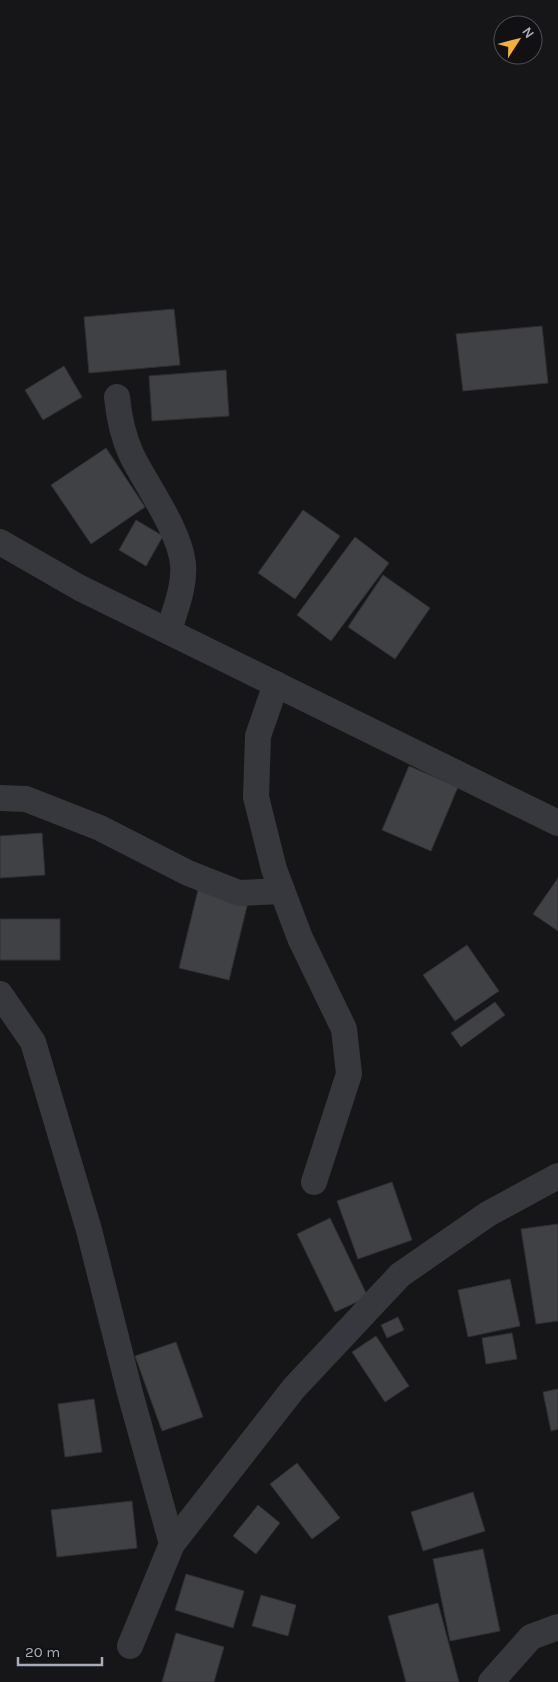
<svg xmlns="http://www.w3.org/2000/svg" width="558" height="1682" font-family="Karla,sans-serif">
<style>
.building{fill:#404145;stroke:#303034}
.lines{fill:none;stroke-linecap:round;stroke-linejoin:round}
.minor{stroke:#37383d;stroke-width:26}
</style>
<rect width="100%" height="100%" fill="#161618"/>
<g class="building">
<path d="M174 309 180 365 89 373 84 317Z"/>
<path d="M542 326 548 383 463 391 456 334Z"/>
<path d="M64 366 82 397 43 420 25 390Z"/>
<path d="M226 370 229 416 152 421 149 376Z"/>
<path d="M106 448 145 507 91 544 51 485Z"/>
<path d="M303 510 340 536 295 599 258 573Z"/>
<path d="M136 520 163 536 146 566 119 550Z"/>
<path d="M355 537 389 563 331 641 297 615Z"/>
<path d="M383 575 430 608 395 659 348 627Z"/>
<path d="M409 766 458 787 431 851 382 830Z"/>
<path d="M42 833 45 875 0 878V836Z"/>
<path d="M558 878V931L533 914Z"/>
<path d="M198 890 248 902 229 980 179 968Z"/>
<rect x="0" y="919" width="60" height="41"/>
<path d="M467 945 499 991 455 1021 423 975Z"/>
<path d="M495 1002 505 1015 461 1047 451 1033Z"/>
<path d="M392 1182 412 1240 358 1259 337 1201Z"/>
<path d="M330 1218 368 1297 335 1312 297 1234Z"/>
<path d="M558 1224V1321L536 1324 521 1229Z"/>
<path d="M510 1279 520 1326 468 1337 458 1290Z"/>
<path d="M398 1317 404 1330 387 1338 381 1325Z"/>
<path d="M512 1333 517 1359 486 1364 482 1338Z"/>
<path d="M376 1336 409 1386 385 1402 352 1352Z"/>
<path d="M176 1342 203 1417 162 1431 135 1356Z"/>
<path d="M558 1389V1429L551 1431 543 1392Z"/>
<path d="M94 1399 102 1452 65 1457 58 1404Z"/>
<path d="M297 1463 340 1518 312 1539 270 1484Z"/>
<path d="M473 1492 485 1531 423 1551 411 1512Z"/>
<path d="M132 1501 137 1548 57 1557 51 1510Z"/>
<path d="M258 1505 280 1523 256 1554 233 1536Z"/>
<path d="M483 1549 500 1631 450 1641 433 1559Z"/>
<path d="M186 1574 244 1591 233 1628 175 1610Z"/>
<path d="M261 1595 296 1605 288 1636 252 1626Z"/>
<path d="M438 1603 459 1682H406L388 1616Z"/>
<path d="M176 1633 224 1647 214 1682H162Z"/>
</g>
<g class="lines">
<g class="minor">
<path d="M117 397C119 418 123 437 132 456 147 486 180 531 183 564 185 587 175 609 169 631"/>
<path d="M0 542 80 588 558 823"/>
<path d="M276 684 258 736 256 797 274 869 300 938 344 1029 349 1074 314 1182"/>
<path d="M0 798 26 799 100 828 188 873 239 893 282 891"/>
<path d="M0 994 33 1042 89 1230 130 1393 172 1544"/>
<path d="M130 1646 172 1544 294 1388 400 1275 488 1214 558 1176"/>
<path d="M491 1682 531 1637 558 1627"/>
</g>
</g>
<g transform="translate(518 40) rotate(54)"><circle r="24" fill="#111113" stroke="#4d4f55"/>
<path d="M0-4L9 19L0 12L-9 19Z" fill="#f2b134"/>
<text y="-8" font-size="14" font-weight="bold" text-anchor="middle" fill="#a8adb8">N</text>
</g>
<path d="M18 1657v8h84v-8" fill="none" stroke="#a8adb8" stroke-width="2.5"/>
<text x="25" y="1657" font-size="15" fill="#a8adb8" stroke="#111113" stroke-width="4" paint-order="stroke">20 m</text>
</svg>
